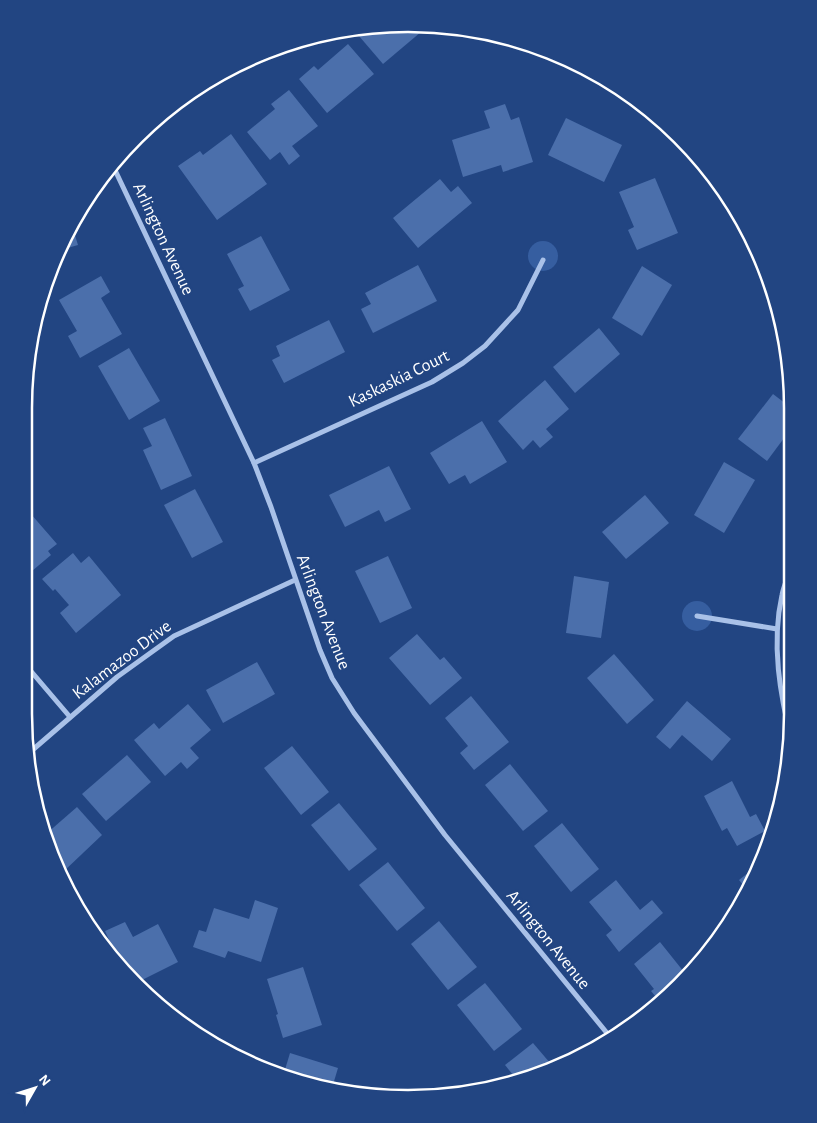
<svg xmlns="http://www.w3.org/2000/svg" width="817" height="1123" font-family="'Alegreya Sans',sans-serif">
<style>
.green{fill:#365ea0}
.building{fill:#4b6fab}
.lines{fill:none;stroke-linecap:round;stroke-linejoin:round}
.minor{stroke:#a9c1e8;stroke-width:5}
.labels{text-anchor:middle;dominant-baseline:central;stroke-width:5;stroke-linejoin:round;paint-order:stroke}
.street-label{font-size:18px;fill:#fff;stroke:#224582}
.rim{fill:none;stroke:#fff;stroke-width:2.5}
</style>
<rect width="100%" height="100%" fill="#224582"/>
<g class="green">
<circle cx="543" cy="256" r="15"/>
<circle cx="697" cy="616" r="15"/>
</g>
<g class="building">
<path d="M383 25 428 26 383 64 359 36 369 27Z"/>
<path d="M348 44 374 74 327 113 299 79 314 66 318 70Z"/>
<path d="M289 90 318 126 292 146 300 156 289 165 280 152 270 160 247 132 275 109 271 104Z"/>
<path d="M505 104 511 120 519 117 533 162 503 172 501 165 463 177 452 140 490 128 484 111Z"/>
<path d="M566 118 622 145 604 182 548 155Z"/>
<path d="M231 134 267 184 217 220 178 166 200 151 203 155Z"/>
<path d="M655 178 678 233 637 250 628 230 634 227 619 192Z"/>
<path d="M440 179 451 192 458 186 472 203 418 248 393 218Z"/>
<path d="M73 229 78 245 64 249Z"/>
<path d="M261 236 290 290 250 311 238 289 244 286 227 254Z"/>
<path d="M418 265 437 301 373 333 361 309 371 304 365 293Z"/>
<path d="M642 266 672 285 642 336 612 318Z"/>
<path d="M101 276 110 292 101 298 122 334 80 358 68 336 77 331 59 300Z"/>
<path d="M329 320 345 352 284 383 272 360 280 356 276 346Z"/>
<path d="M599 328 620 354 575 393 553 367Z"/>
<path d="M129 348 160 401 129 420 98 366Z"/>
<path d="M545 380 569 409 546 429 553 437 540 448 533 440 523 450 498 421Z"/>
<path d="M773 394 790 407V430L767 461 738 439Z"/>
<path d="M165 418 192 476 161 490 143 450 152 446 143 428Z"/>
<path d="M482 421 507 462 470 484 465 475 449 484 430 453Z"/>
<path d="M24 452 33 462 24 470 27 473 24 476Z"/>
<path d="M724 462 755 480 724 533 694 515Z"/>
<path d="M389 466 411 509 385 522 379 510 345 527 329 495Z"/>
<path d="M195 489 223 542 192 558 164 505Z"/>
<path d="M645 495 669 523 626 559 602 532Z"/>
<path d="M24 506 57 544 48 551 51 555 32 571 24 562Z"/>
<path d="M73 553 81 563 89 556 121 595 76 633 60 613 69 605 55 589 53 591 42 579Z"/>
<path d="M388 556 412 608 380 623 355 571Z"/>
<path d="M574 576 609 582 601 638 566 633Z"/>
<path d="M417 634 440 660 444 657 462 678 430 705 389 658Z"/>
<path d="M614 654 654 700 627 724 587 678Z"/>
<path d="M257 662 275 694 223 723 206 690Z"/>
<path d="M471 696 509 742 474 770 460 753 468 746 445 718Z"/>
<path d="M687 701 731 739 712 761 682 735 670 749 656 737Z"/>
<path d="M188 704 211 730 190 748 199 758 187 769 181 762 165 776 134 740 154 723 159 729Z"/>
<path d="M292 746 329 792 301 815 264 768Z"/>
<path d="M127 755 151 782 106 821 82 794Z"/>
<path d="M510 764 548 811 523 831 485 785Z"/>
<path d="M732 781 750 817 756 814 765 831 737 846 727 828 722 831 704 796Z"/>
<path d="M339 803 377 849 349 871 311 825Z"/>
<path d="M77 807 102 835 63 872 46 834Z"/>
<path d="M562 823 599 869 571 892 534 846Z"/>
<path d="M763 861 753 885 749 892 739 880Z"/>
<path d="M388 862 425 908 397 931 359 885Z"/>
<path d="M616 880 640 910 652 900 663 913 619 952 606 935 612 930 589 902Z"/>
<path d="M255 900 278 908 261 962 228 951 225 958 193 947 199 930 206 932 214 908 249 919Z"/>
<path d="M439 921 477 967 448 990 411 944Z"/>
<path d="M125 922 133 937 158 924 178 962 136 983 120 964 105 931Z"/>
<path d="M660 942 688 977 661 1003 651 991 654 989 634 964Z"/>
<path d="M303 967 322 1025 283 1038 276 1015 278 1014 267 979Z"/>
<path d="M485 983 522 1029 494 1051 457 1005Z"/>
<path d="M533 1043 556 1070 517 1080 505 1065Z"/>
<path d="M290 1053 338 1068 332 1088 284 1073Z"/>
</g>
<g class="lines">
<g class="minor">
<path d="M114 168 254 463 271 507 320 650 332 678 354 713 445 835 611 1038"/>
<path d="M254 463 432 382 463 363 485 346 518 310 543 260"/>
<path d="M791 566C789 575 784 585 782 595 771 644 780 695 792 743"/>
<path d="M697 616 777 629"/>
<path d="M24 663 70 717"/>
<path d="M29 753 117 677 174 636 295 580"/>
</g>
</g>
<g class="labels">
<g class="street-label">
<text transform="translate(163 239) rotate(65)">Arlington Avenue</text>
<text transform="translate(399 379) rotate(-26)">Kaskaskia Court</text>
<text transform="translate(323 612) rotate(69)">Arlington Avenue</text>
<text transform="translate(122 660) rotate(-37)">Kalamazoo Drive</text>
<text transform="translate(548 940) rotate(51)">Arlington Avenue</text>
</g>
</g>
<path d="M0 0H817V1123H0ZM408 32H408A376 376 0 0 1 784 408V714A376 376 0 0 1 408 1090H408A376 376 0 0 1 32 714V408A376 376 0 0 1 408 32Z" fill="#224582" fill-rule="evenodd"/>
<path class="rim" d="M408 32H408A376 376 0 0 1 784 408V714A376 376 0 0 1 408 1090H408A376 376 0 0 1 32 714V408A376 376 0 0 1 408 32Z"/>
<g transform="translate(35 1088) rotate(51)" stroke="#224582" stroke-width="4" paint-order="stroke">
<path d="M0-4L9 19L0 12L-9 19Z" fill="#ffffff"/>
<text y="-8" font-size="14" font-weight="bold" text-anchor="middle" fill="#ffffff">N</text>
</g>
</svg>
